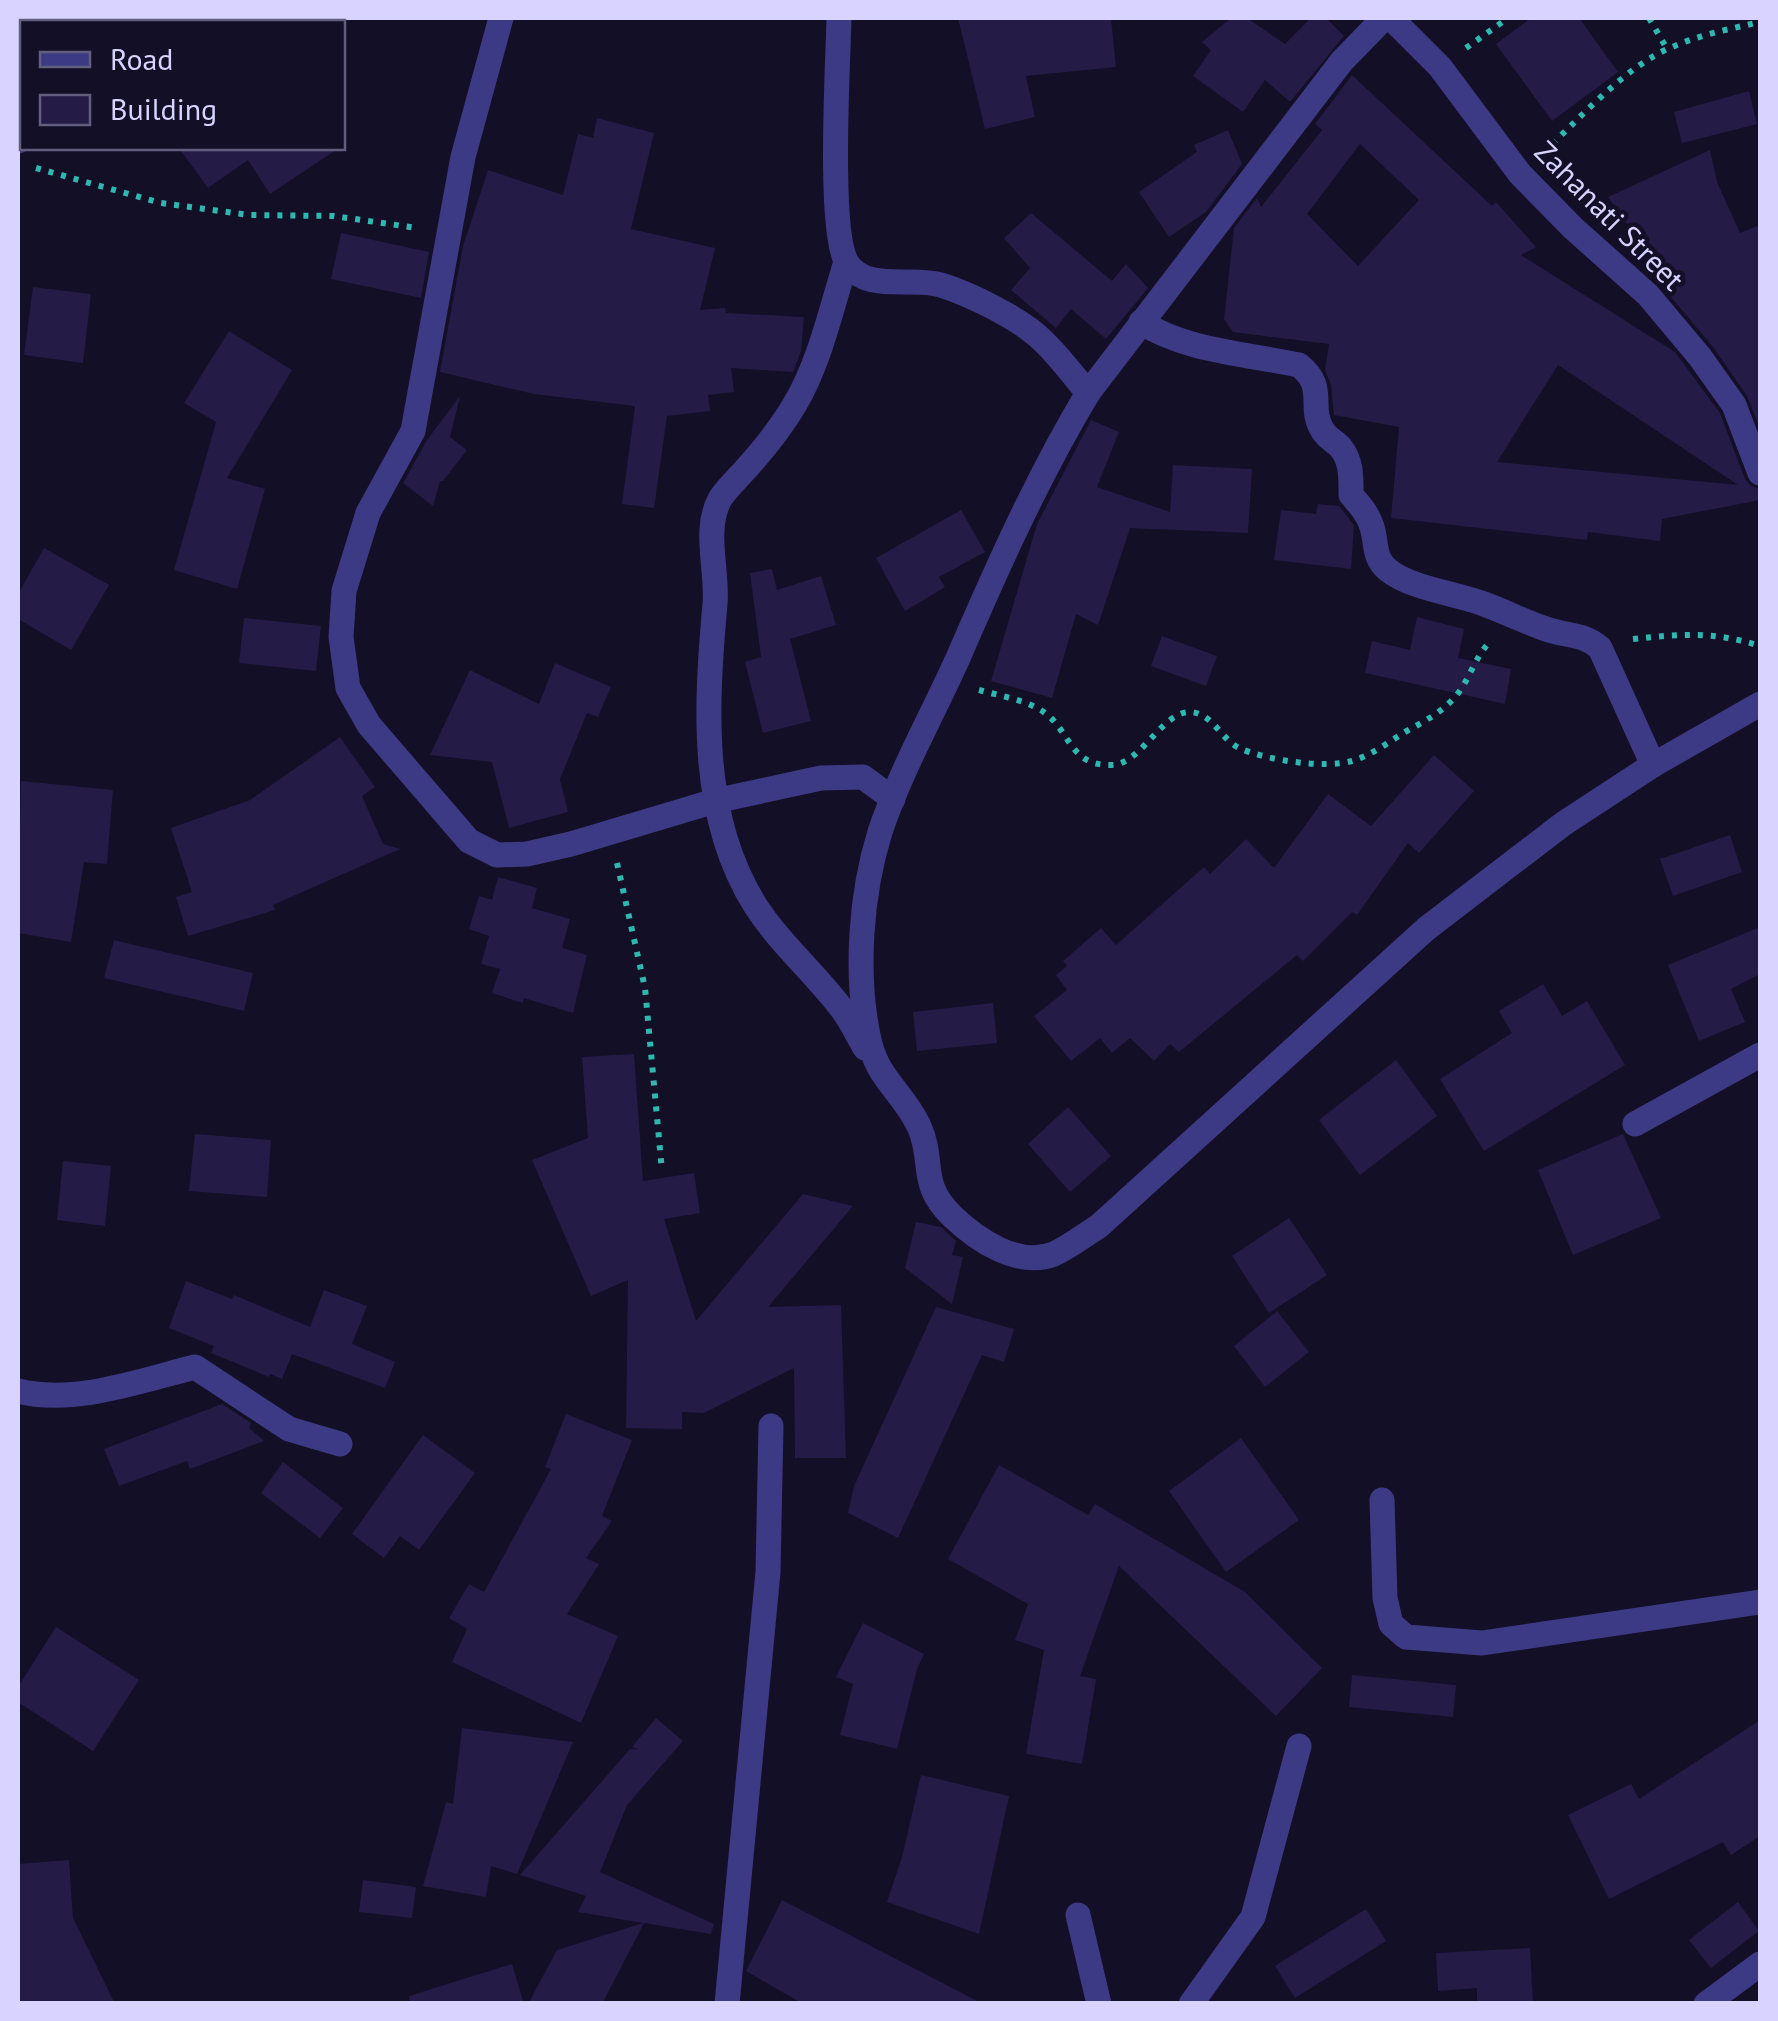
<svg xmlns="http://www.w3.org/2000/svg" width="1778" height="2021" font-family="'PT Sans',sans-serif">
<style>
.building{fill:#241b47;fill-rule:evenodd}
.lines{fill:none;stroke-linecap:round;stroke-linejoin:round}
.path{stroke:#2fb8b0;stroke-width:6;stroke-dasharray:5 8;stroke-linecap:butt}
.minor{stroke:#3d3a85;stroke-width:25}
.labels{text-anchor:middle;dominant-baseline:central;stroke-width:9;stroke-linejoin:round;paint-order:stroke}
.street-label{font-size:30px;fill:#d9d4ff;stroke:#130f26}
</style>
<rect width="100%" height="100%" fill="#130f26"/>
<g class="building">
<path d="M958 18H1111L1116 67 1026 76 1035 117 985 129Z"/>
<path d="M1231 18H1247L1285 44 1311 18H1326L1344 36 1290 102 1265 80 1243 112 1193 76 1211 50 1202 42Z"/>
<path d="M1531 18H1579L1618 72 1552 121 1496 44Z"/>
<path d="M1352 75 1492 206 1496 202 1536 247 1521 255 1675 352 1720 413 1745 479 1751 486 1760 489V500L1662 519 1660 541 1588 532 1587 540 1391 518 1399 427 1334 415 1331 385 1325 370 1329 344 1233 332 1224 319 1234 228 1257 198 1261 207 1322 130 1315 124ZM1360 144 1419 200 1358 266 1307 214ZM1558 365 1738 485 1497 462Z"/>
<path d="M1749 91 1757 124 1682 143 1674 112Z"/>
<path d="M597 118 654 133 631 229 715 248 700 310 725 308 726 313 804 317 801 351 793 372 731 368 734 392 708 395 710 411 667 416 654 508 622 504 635 406 534 394 440 372 463 246 488 170 563 195 578 134 593 138Z"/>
<path d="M1228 130 1242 164 1206 212 1169 237 1139 192 1197 152 1194 145Z"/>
<path d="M179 148H339L270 194 248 160 208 188Z"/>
<path d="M1710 150 1717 182 1740 233 1760 225V429L1747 396 1713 347 1665 290 1635 236 1608 197Z"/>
<path d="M1031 213 1112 281 1126 264 1148 288 1106 339 1071 309 1056 328 1011 290 1030 268 1004 238Z"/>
<path d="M341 233 429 252 421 298 331 279Z"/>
<path d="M33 287 91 294 83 363 24 355Z"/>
<path d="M229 331 292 370 227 478 265 489 237 589 174 570 216 422 184 403Z"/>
<path d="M460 396 450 437 467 450 443 481H440L433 506 403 483 427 440Z"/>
<path d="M1091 420 1119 432 1097 487 1170 512 1173 465 1252 469 1248 533 1130 528 1098 625 1076 614 1052 698 991 681 1037 524Z"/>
<path d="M1318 504 1339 506 1354 525 1351 569 1274 560 1281 510 1316 514Z"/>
<path d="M961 510 985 552 939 577 945 587 905 611 876 558Z"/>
<path d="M44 548 109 585 71 650 18 619V594Z"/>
<path d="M772 569 777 590 821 576 836 625 790 639 811 721 763 733 745 662 761 657 750 573Z"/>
<path d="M1417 617 1464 629 1458 658 1511 669 1505 704 1365 673 1372 641 1410 650Z"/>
<path d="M244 618 321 626 316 671 239 663Z"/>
<path d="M1162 636 1217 656 1206 686 1151 666Z"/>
<path d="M555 663 611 687 598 717 587 713 560 779 568 812 509 828 492 762 430 755 470 670 539 704Z"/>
<path d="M340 737 375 787 362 796 383 844 400 849 273 905 275 910 188 936 176 897 192 892 171 828 250 800Z"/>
<path d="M1434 755 1474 791 1419 853 1408 843 1357 915 1352 912 1303 961 1297 955 1179 1052 1170 1044 1154 1061 1130 1038 1112 1053 1100 1038 1071 1061 1034 1016 1067 990 1056 975 1067 966 1063 961 1101 928 1116 945 1204 867 1210 874 1246 839 1274 868 1328 794 1371 826Z"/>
<path d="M21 781 113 790 107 864 84 862 71 942 18 933Z"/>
<path d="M1730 835 1742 872 1673 896 1660 859Z"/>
<path d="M498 877 537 888 532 908 570 919 562 948 587 955 573 1013 524 998 523 1003 492 993 500 969 481 964 489 936 469 929 479 896 492 900Z"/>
<path d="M1760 927V974L1731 989 1745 1022 1699 1041 1668 965Z"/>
<path d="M114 940 253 973 244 1011 104 978Z"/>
<path d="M1543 984 1562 1016 1587 1001 1625 1065 1484 1151 1440 1079 1512 1033 1499 1011Z"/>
<path d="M993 1003 997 1043 917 1051 913 1012Z"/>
<path d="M634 1054 643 1181 694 1173 700 1213 664 1219 696 1321 803 1194 853 1206 768 1307 841 1305 846 1458H795L794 1368 704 1413 682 1412V1429L626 1428 628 1280 591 1296 532 1160 588 1138 582 1057Z"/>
<path d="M1396 1060 1437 1116 1360 1175 1319 1120Z"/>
<path d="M1068 1107 1111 1156 1070 1192 1028 1144Z"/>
<path d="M195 1134 271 1140 267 1197 189 1191Z"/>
<path d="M1623 1134 1661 1218 1573 1255 1538 1170Z"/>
<path d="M63 1161 111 1166 105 1226 57 1220Z"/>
<path d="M1289 1218 1327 1275 1269 1313 1232 1256Z"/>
<path d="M916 1222 941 1227 956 1241 952 1255 963 1257 952 1304 905 1268Z"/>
<path d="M186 1281 232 1299 234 1295 310 1327 324 1290 367 1306 352 1344 395 1362 385 1388 292 1354 282 1379 270 1374 269 1377 211 1353 214 1346 169 1328Z"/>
<path d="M936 1307 1014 1329 1004 1362 982 1355 898 1538 848 1513 854 1486Z"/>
<path d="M1277 1311 1309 1352 1265 1387 1234 1346Z"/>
<path d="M222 1404 251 1423 249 1428 264 1441 190 1469 187 1461 119 1486 104 1449Z"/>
<path d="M566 1414 632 1440 602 1516 612 1521 586 1558 599 1564 567 1614 618 1636 581 1723 452 1662 467 1629 449 1618 469 1584 484 1592 551 1469 545 1467Z"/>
<path d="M423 1435 475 1473 419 1550 400 1536 384 1558 352 1534Z"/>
<path d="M1241 1438 1299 1520 1226 1572 1169 1491Z"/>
<path d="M283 1462 343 1508 320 1538 261 1493Z"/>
<path d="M999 1465 1088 1515 1095 1504 1245 1592 1322 1668 1276 1716 1119 1566 1080 1676 1096 1679 1082 1764 1026 1754 1044 1650 1015 1640 1028 1604 948 1559Z"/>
<path d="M863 1623 924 1654 917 1669 897 1749 840 1735 853 1684 836 1677Z"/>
<path d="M56 1627 139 1680 93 1751 18 1702V1687Z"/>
<path d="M1352 1675 1456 1685 1453 1717 1349 1707Z"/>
<path d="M656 1718 683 1741 627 1805 600 1872 714 1924 711 1934 644 1923 602 2004H528L557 1950 643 1923 578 1912 586 1896 520 1875 630 1749 639 1750 632 1747Z"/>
<path d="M1760 1720V1836L1731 1855 1723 1842 1609 1899 1568 1815 1631 1784 1639 1799Z"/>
<path d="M462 1728 573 1742 517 1874 491 1866 486 1897 423 1886 446 1802 453 1804Z"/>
<path d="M921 1775 1009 1796 979 1934 887 1902 902 1857Z"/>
<path d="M69 1860 73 1918 115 2004H18V1864Z"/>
<path d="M363 1880 416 1887 412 1918 359 1912Z"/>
<path d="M782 1900 983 2004H803L746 1971Z"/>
<path d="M1738 1902 1759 1931 1711 1968 1689 1940Z"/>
<path d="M1366 1909 1386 1941 1295 1998 1275 1966Z"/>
<path d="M1530 1948 1533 2004H1477V1988L1438 1991 1436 1953Z"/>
<path d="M512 1964 524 2004H410L409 1996Z"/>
</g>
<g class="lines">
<g class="path">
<path d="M1649 18 1667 49"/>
<path d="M1466 48 1508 18"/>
<path d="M1543 153C1578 120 1626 66 1670 48 1698 35 1730 29 1760 22"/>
<path d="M36 168 161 203 249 215 334 216 417 228"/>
<path d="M1633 639C1681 634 1713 631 1760 646"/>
<path d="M979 690C997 695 1020 699 1037 708 1071 725 1066 766 1111 765 1144 765 1166 700 1199 714 1215 720 1224 741 1239 748 1266 760 1324 769 1352 761 1370 756 1389 742 1405 732 1423 722 1441 713 1455 697 1470 680 1475 655 1492 640"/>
<path d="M617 863 645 988 662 1171"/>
</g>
<g class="minor">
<path d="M501 18 463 157 413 431 368 513 344 591 341 637 348 688 369 725 469 841 497 855 527 854 571 844 715 801 821 778 863 777 893 799"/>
<path d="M839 18C838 63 828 232 847 263 866 293 912 276 941 285 970 294 1021 319 1042 340 1059 356 1073 375 1088 393"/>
<path d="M1384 18 1342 61 1088 393C1037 478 997 568 958 658 932 716 900 772 880 832 861 893 855 972 868 1035 876 1079 901 1089 919 1126 935 1162 918 1183 952 1216 977 1240 1018 1268 1054 1254 1069 1247 1085 1235 1099 1226L1426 929 1563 824 1653 765 1760 704"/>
<path d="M1391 18 1440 67 1520 174 1573 228 1648 295 1700 357 1734 405 1760 473"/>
<path d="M66 22 70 18"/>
<path d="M18 62 22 69"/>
<path d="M18 141 22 127"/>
<path d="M846 262C831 309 820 362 795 404 781 428 763 450 745 470 737 479 726 489 720 499 703 530 718 570 715 604 706 705 699 815 755 905 780 944 815 973 842 1009 851 1021 858 1036 865 1048"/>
<path d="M1141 322C1185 351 1248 354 1299 365 1328 388 1307 406 1323 431 1327 438 1336 442 1341 448 1352 462 1351 478 1351 495 1360 505 1368 514 1372 527 1377 543 1373 558 1388 570 1412 589 1455 593 1484 604 1506 612 1527 623 1549 630 1569 636 1584 634 1600 648L1653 765"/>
<path d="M1635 1124 1760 1055"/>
<path d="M18 1391C74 1405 139 1381 195 1367L289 1429 340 1444"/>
<path d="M1382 1500 1385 1598 1391 1624 1406 1637 1482 1643 1760 1602"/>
<path d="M1078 1915 1099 2004"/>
<path d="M727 2004 768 1572 771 1426"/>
<path d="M1191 2004 1253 1917 1299 1746"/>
<path d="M1706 2004 1760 1964"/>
</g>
</g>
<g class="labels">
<g class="street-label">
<text transform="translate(1610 215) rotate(45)">Zahanati Street</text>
</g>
</g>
<rect width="1778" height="2021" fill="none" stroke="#d9d4ff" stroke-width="40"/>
<rect x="20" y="20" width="325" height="130" fill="#130f26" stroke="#625e7d" stroke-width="2.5"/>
<rect x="40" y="52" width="50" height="15" fill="#3d3a85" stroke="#625e7d" stroke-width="2.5"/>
<text x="110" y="70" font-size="30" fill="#d9d4ff">Road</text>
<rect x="40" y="95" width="50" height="30" fill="#241b47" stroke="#625e7d" stroke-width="2.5"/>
<text x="110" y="120" font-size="30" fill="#d9d4ff">Building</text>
</svg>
